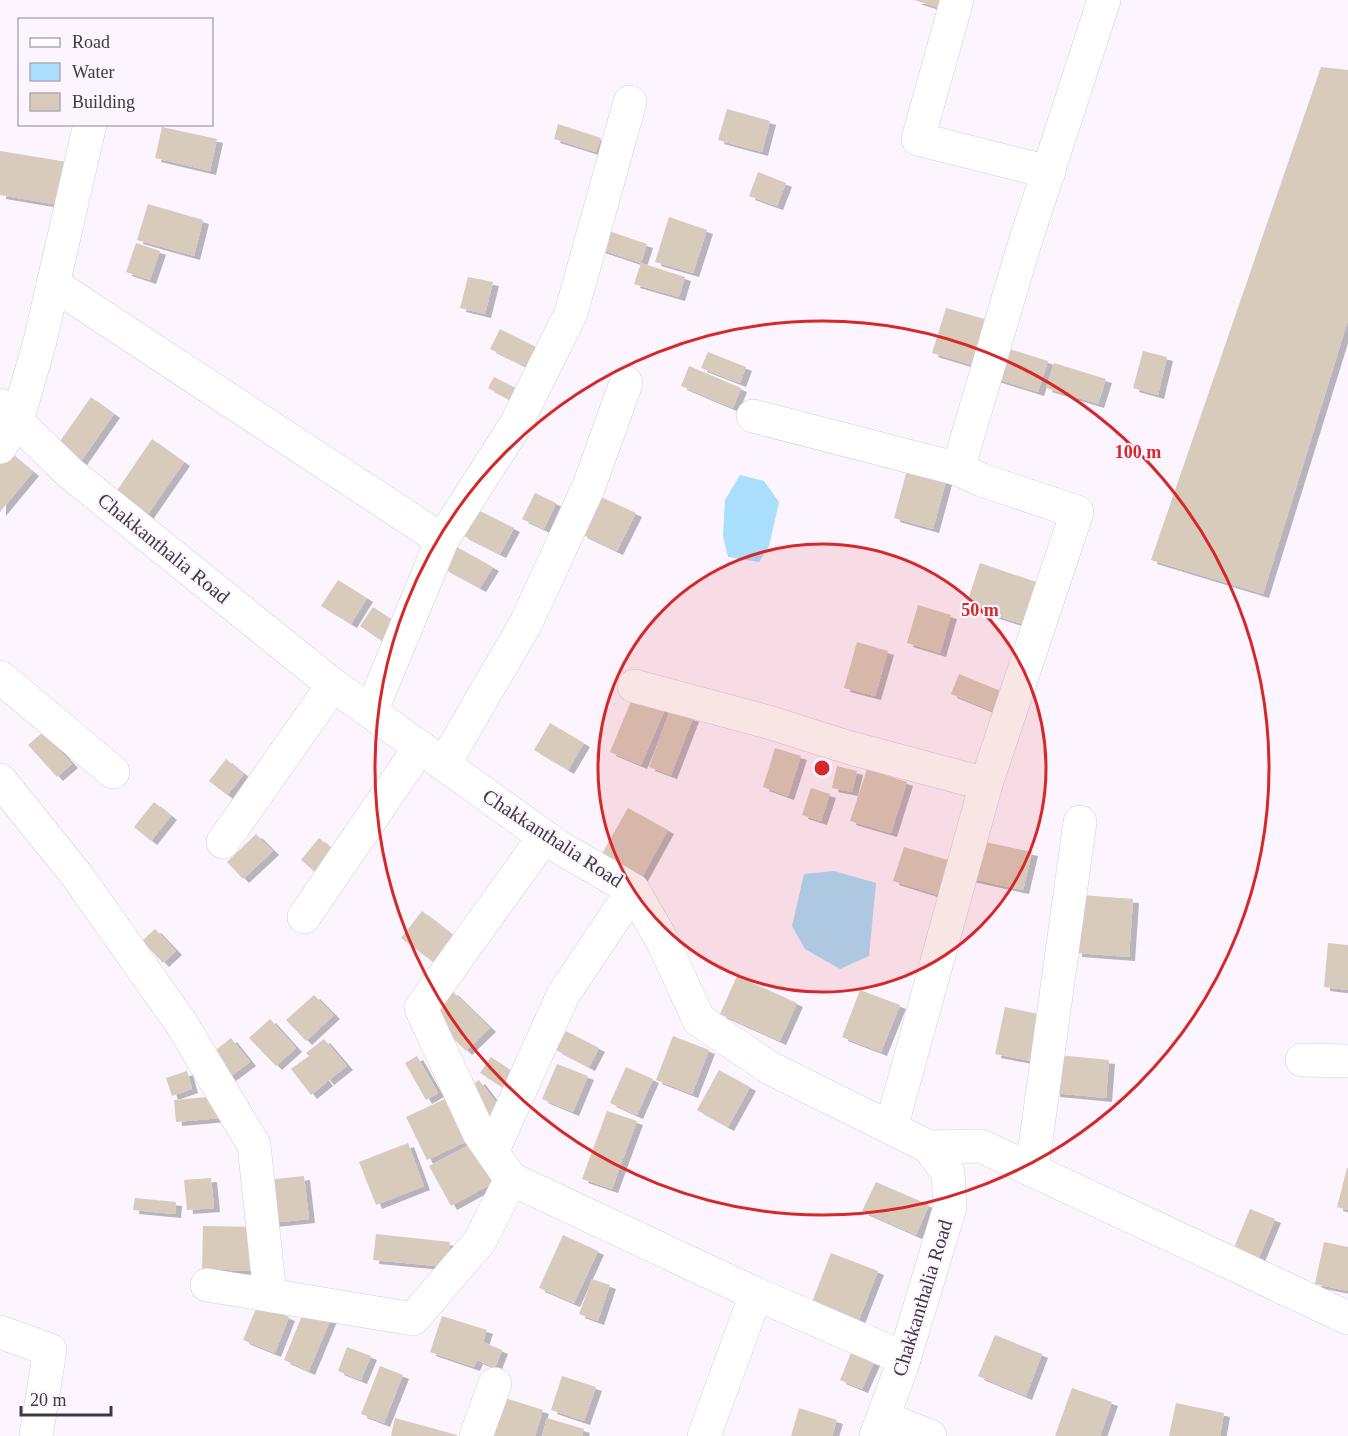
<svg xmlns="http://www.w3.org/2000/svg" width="1348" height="1436" font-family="'Times New Roman',serif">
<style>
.water{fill:#a9dffc}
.building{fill:#d8cbbb;filter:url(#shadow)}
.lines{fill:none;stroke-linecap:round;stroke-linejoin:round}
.minor-casing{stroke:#d6cadb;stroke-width:34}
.minor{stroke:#fff;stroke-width:33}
.ring{fill:none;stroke:#d62828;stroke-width:3}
.labels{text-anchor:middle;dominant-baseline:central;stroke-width:4.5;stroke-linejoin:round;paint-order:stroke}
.street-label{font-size:20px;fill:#3f3a41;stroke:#fcf4ff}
.centre{fill:#d62828;stroke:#fcf4ff;stroke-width:3}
.ring-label{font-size:18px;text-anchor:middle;font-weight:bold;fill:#d62828;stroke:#fcf4ff;stroke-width:4.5;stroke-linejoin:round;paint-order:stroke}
</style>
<defs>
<filter id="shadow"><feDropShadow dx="6" dy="4" stdDeviation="0" flood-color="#0004"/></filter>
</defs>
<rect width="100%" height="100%" fill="#fcf4ff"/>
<g class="water">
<path d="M740 475 764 481 779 502 769 546 759 562 728 557 723 536 725 500Z"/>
<path d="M834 871 876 883 869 956 840 969 805 949 792 926 804 874Z"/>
</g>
<g class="building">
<path d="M914 0H956L952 12Z"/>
<path d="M1321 67 1348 70V320L1263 594 1151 560Z"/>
<path d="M727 109 770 121 762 152 718 140Z"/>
<path d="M558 124 601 138 596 152 554 139Z"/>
<path d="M162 127 217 139 210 171 155 158Z"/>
<path d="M0 151 67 162 59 205 0 195Z"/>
<path d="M758 172 786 183 777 206 749 196Z"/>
<path d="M148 204 203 220 194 256 137 240Z"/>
<path d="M669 217 707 230 693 273 655 262Z"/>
<path d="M603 229 647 244 641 263 596 248Z"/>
<path d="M136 243 160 251 150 280 126 272Z"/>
<path d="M641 263 685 277 679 297 634 284Z"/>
<path d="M468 277 493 282 485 314 460 308Z"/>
<path d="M946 308 988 320 975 366 932 353Z"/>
<path d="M500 329 540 349 531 369 490 349Z"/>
<path d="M1003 347 1048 361 1038 392 993 378Z"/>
<path d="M1143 351 1167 357 1158 395 1133 388Z"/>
<path d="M708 352 746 367 740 383 701 368Z"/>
<path d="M1054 363 1106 379 1098 404 1046 388Z"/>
<path d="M689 366 741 388 733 408 681 386Z"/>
<path d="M494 377 522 391 516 403 488 388Z"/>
<path d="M91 397 114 414 79 464 56 447Z"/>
<path d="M152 439 184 462 146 517 114 495Z"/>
<path d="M9 452 33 472 0 512V463Z"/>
<path d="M907 470 946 481 933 529 894 518Z"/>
<path d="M535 493 556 503 544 529 522 519Z"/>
<path d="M599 496 636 513 617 551 581 534Z"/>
<path d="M476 509 514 528 500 554 462 535Z"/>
<path d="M455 546 493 567 480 588 443 568Z"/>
<path d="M980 563 1039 583 1025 625 966 606Z"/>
<path d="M338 580 367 598 351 624 321 606Z"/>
<path d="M918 605 951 615 940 653 907 643Z"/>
<path d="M373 607 403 627 389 646 360 626Z"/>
<path d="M857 642 888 651 875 696 844 688Z"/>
<path d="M959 674 1008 694 1000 714 951 694Z"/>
<path d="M634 694 666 707 641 765 610 752Z"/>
<path d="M670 710 693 718 671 775 649 767Z"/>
<path d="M550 723 584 743 568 770 534 750Z"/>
<path d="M43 732 72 764 57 777 28 745Z"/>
<path d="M775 748 801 756 788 796 763 787Z"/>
<path d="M226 759 244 774 227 795 209 781Z"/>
<path d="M837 766 857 771 852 792 832 788Z"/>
<path d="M867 769 907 782 891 833 850 821Z"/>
<path d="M811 788 830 794 821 821 802 815Z"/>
<path d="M154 802 171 816 151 841 134 827Z"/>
<path d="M628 808 668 830 641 879 600 857Z"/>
<path d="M256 834 273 851 243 879 227 862Z"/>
<path d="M319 838 341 857 323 879 301 860Z"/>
<path d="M976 840 1032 852 1023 890 968 878Z"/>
<path d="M904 847 951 861 941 896 893 881Z"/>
<path d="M1081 895 1133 899 1129 957 1076 953Z"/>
<path d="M422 911 458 939 437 965 401 938Z"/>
<path d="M155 929 176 951 163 963 142 941Z"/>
<path d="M1328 943 1348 945V990L1324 987Z"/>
<path d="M737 976 797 1003 780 1041 720 1014Z"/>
<path d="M860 990 900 1005 881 1052 842 1037Z"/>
<path d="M452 991 490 1028 466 1051 429 1015Z"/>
<path d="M314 995 334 1015 306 1041 286 1020Z"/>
<path d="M1005 1007 1047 1016 1037 1062 995 1054Z"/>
<path d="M270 1019 296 1048 276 1066 249 1038Z"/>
<path d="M566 1031 599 1048 589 1067 556 1050Z"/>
<path d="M673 1036 709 1050 692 1094 656 1080Z"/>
<path d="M231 1038 250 1062 230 1077 212 1053Z"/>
<path d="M324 1039 347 1066 328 1081 313 1063 327 1082 311 1095 291 1069 309 1056 306 1053Z"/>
<path d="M1058 1055 1109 1060 1106 1098 1054 1093Z"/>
<path d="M417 1056 438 1093 426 1100 405 1063Z"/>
<path d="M491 1057 521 1077 511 1093 480 1073Z"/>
<path d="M557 1064 588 1076 573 1112 542 1099Z"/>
<path d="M626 1067 653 1079 637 1115 610 1103Z"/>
<path d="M719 1070 750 1087 728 1127 697 1110Z"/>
<path d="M187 1071 192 1089 172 1096 166 1078Z"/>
<path d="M479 1080 504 1113 489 1124 464 1091Z"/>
<path d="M219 1096 221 1118 176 1122 174 1100Z"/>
<path d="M451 1096 472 1139 427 1160 406 1117Z"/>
<path d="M607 1111 637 1121 612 1189 582 1179Z"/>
<path d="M408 1143 424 1186 376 1205 359 1162Z"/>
<path d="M471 1144 493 1183 451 1206 429 1166Z"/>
<path d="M1347 1168H1348V1210L1337 1207Z"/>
<path d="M304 1176 309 1219 271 1223 266 1180Z"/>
<path d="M211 1178 214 1208 187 1210 184 1180Z"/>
<path d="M876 1182 929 1205 916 1235 862 1211Z"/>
<path d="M135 1198 176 1202 175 1214 133 1210Z"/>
<path d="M1250 1209 1275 1219 1258 1260 1233 1250Z"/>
<path d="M203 1226 256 1227 255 1271 202 1269Z"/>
<path d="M376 1234 450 1242 447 1267 373 1260Z"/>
<path d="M563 1235 598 1251 574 1303 539 1288Z"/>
<path d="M1324 1242 1348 1247V1291L1315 1284Z"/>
<path d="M831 1253 878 1271 857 1325 810 1307Z"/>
<path d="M592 1279 610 1285 598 1321 579 1314Z"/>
<path d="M258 1304 289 1317 275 1353 243 1340Z"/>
<path d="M305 1308 331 1318 309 1371 284 1360Z"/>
<path d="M442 1316 487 1330 483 1342 502 1350 495 1368 477 1360 474 1367 430 1352Z"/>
<path d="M995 1335 1042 1354 1026 1396 978 1376Z"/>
<path d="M347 1347 371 1356 361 1380 338 1371Z"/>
<path d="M851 1353 874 1362 862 1389 840 1380Z"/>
<path d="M380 1366 403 1375 384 1423 361 1414Z"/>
<path d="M562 1376 596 1387 584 1421 551 1410Z"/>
<path d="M1072 1388 1112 1402 1100 1436H1055Z"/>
<path d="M502 1397 543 1410 535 1436H488Z"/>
<path d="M1176 1403 1224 1413 1220 1436H1169Z"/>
<path d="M799 1408 837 1420 832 1436H791Z"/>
<path d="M395 1418 457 1435V1436H391Z"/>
<path d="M547 1418 584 1429 582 1436H542Z"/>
</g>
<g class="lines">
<defs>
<g id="minor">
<path d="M957 0 918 139 1049 172"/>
<path d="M53 284 442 540"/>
<path d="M0 405 70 473 333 685 559 847 633 890 663 942 699 1020 770 1068 929 1147 948 1173 950 1207 902 1366 876 1436"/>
<path d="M753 416 958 469 982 480 1077 512 986 784 891 1128"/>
<path d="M0 447 17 421 40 341 90 124"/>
<path d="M958 469 1022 252 1104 0"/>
<path d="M0 677 113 772"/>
<path d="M634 686 768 722 847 747 986 784"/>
<path d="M371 712 442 540 516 424 571 313 630 102"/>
<path d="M444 764 526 623 589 486 626 383"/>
<path d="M0 780 78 877 181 1023 254 1145 270 1295"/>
<path d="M544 837 421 1008 479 1133 511 1179 756 1294 904 1358"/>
<path d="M223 842 333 685"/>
<path d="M304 917 420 747"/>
<path d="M1302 1060 1348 1061"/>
<path d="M929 1147 981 1146 1348 1318"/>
<path d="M492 1152 563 995 633 890"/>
<path d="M1032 1169 1080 822"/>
<path d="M207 1285 413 1319 480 1241 511 1179"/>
<path d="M0 1332 50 1350 36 1436"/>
<path d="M884 1418 930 1436"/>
<path d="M476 1436 495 1384"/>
<path d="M704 1436 756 1294"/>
</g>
</defs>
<use href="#minor" class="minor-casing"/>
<use href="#minor" class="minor"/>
</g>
<circle cx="822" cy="768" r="224" fill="#d62828" fill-opacity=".12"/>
<g class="ring">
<circle cx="822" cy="768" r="224"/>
<circle cx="822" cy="768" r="447"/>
</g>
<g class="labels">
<g class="street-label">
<text transform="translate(164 548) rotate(39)">Chakkanthalia Road</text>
<text transform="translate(553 838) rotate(33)">Chakkanthalia Road</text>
<text transform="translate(922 1298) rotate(-73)">Chakkanthalia Road</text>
</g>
</g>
<circle cx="822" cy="768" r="9" class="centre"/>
<g class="ring-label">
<text x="1138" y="458">100 m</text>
<text x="980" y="616">50 m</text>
</g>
<rect x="18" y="18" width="195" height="108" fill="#fcf4ff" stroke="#b0aab3" stroke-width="1.5"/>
<rect x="30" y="38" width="30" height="9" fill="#ffffff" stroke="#b0aab3" stroke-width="1.5"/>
<text x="72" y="48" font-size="18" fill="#3f3a41">Road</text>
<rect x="30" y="63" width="30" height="18" fill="#a9dffc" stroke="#b0aab3" stroke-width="1.5"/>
<text x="72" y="78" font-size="18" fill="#3f3a41">Water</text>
<rect x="30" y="93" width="30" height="18" fill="#d8cbbb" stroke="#b0aab3" stroke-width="1.5"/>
<text x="72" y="108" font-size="18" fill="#3f3a41">Building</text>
<path d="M21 1406v9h90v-9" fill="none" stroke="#3f3a41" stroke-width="3"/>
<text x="30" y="1406" font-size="18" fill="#3f3a41" stroke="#fcf4ff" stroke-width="4.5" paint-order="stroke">20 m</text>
</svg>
